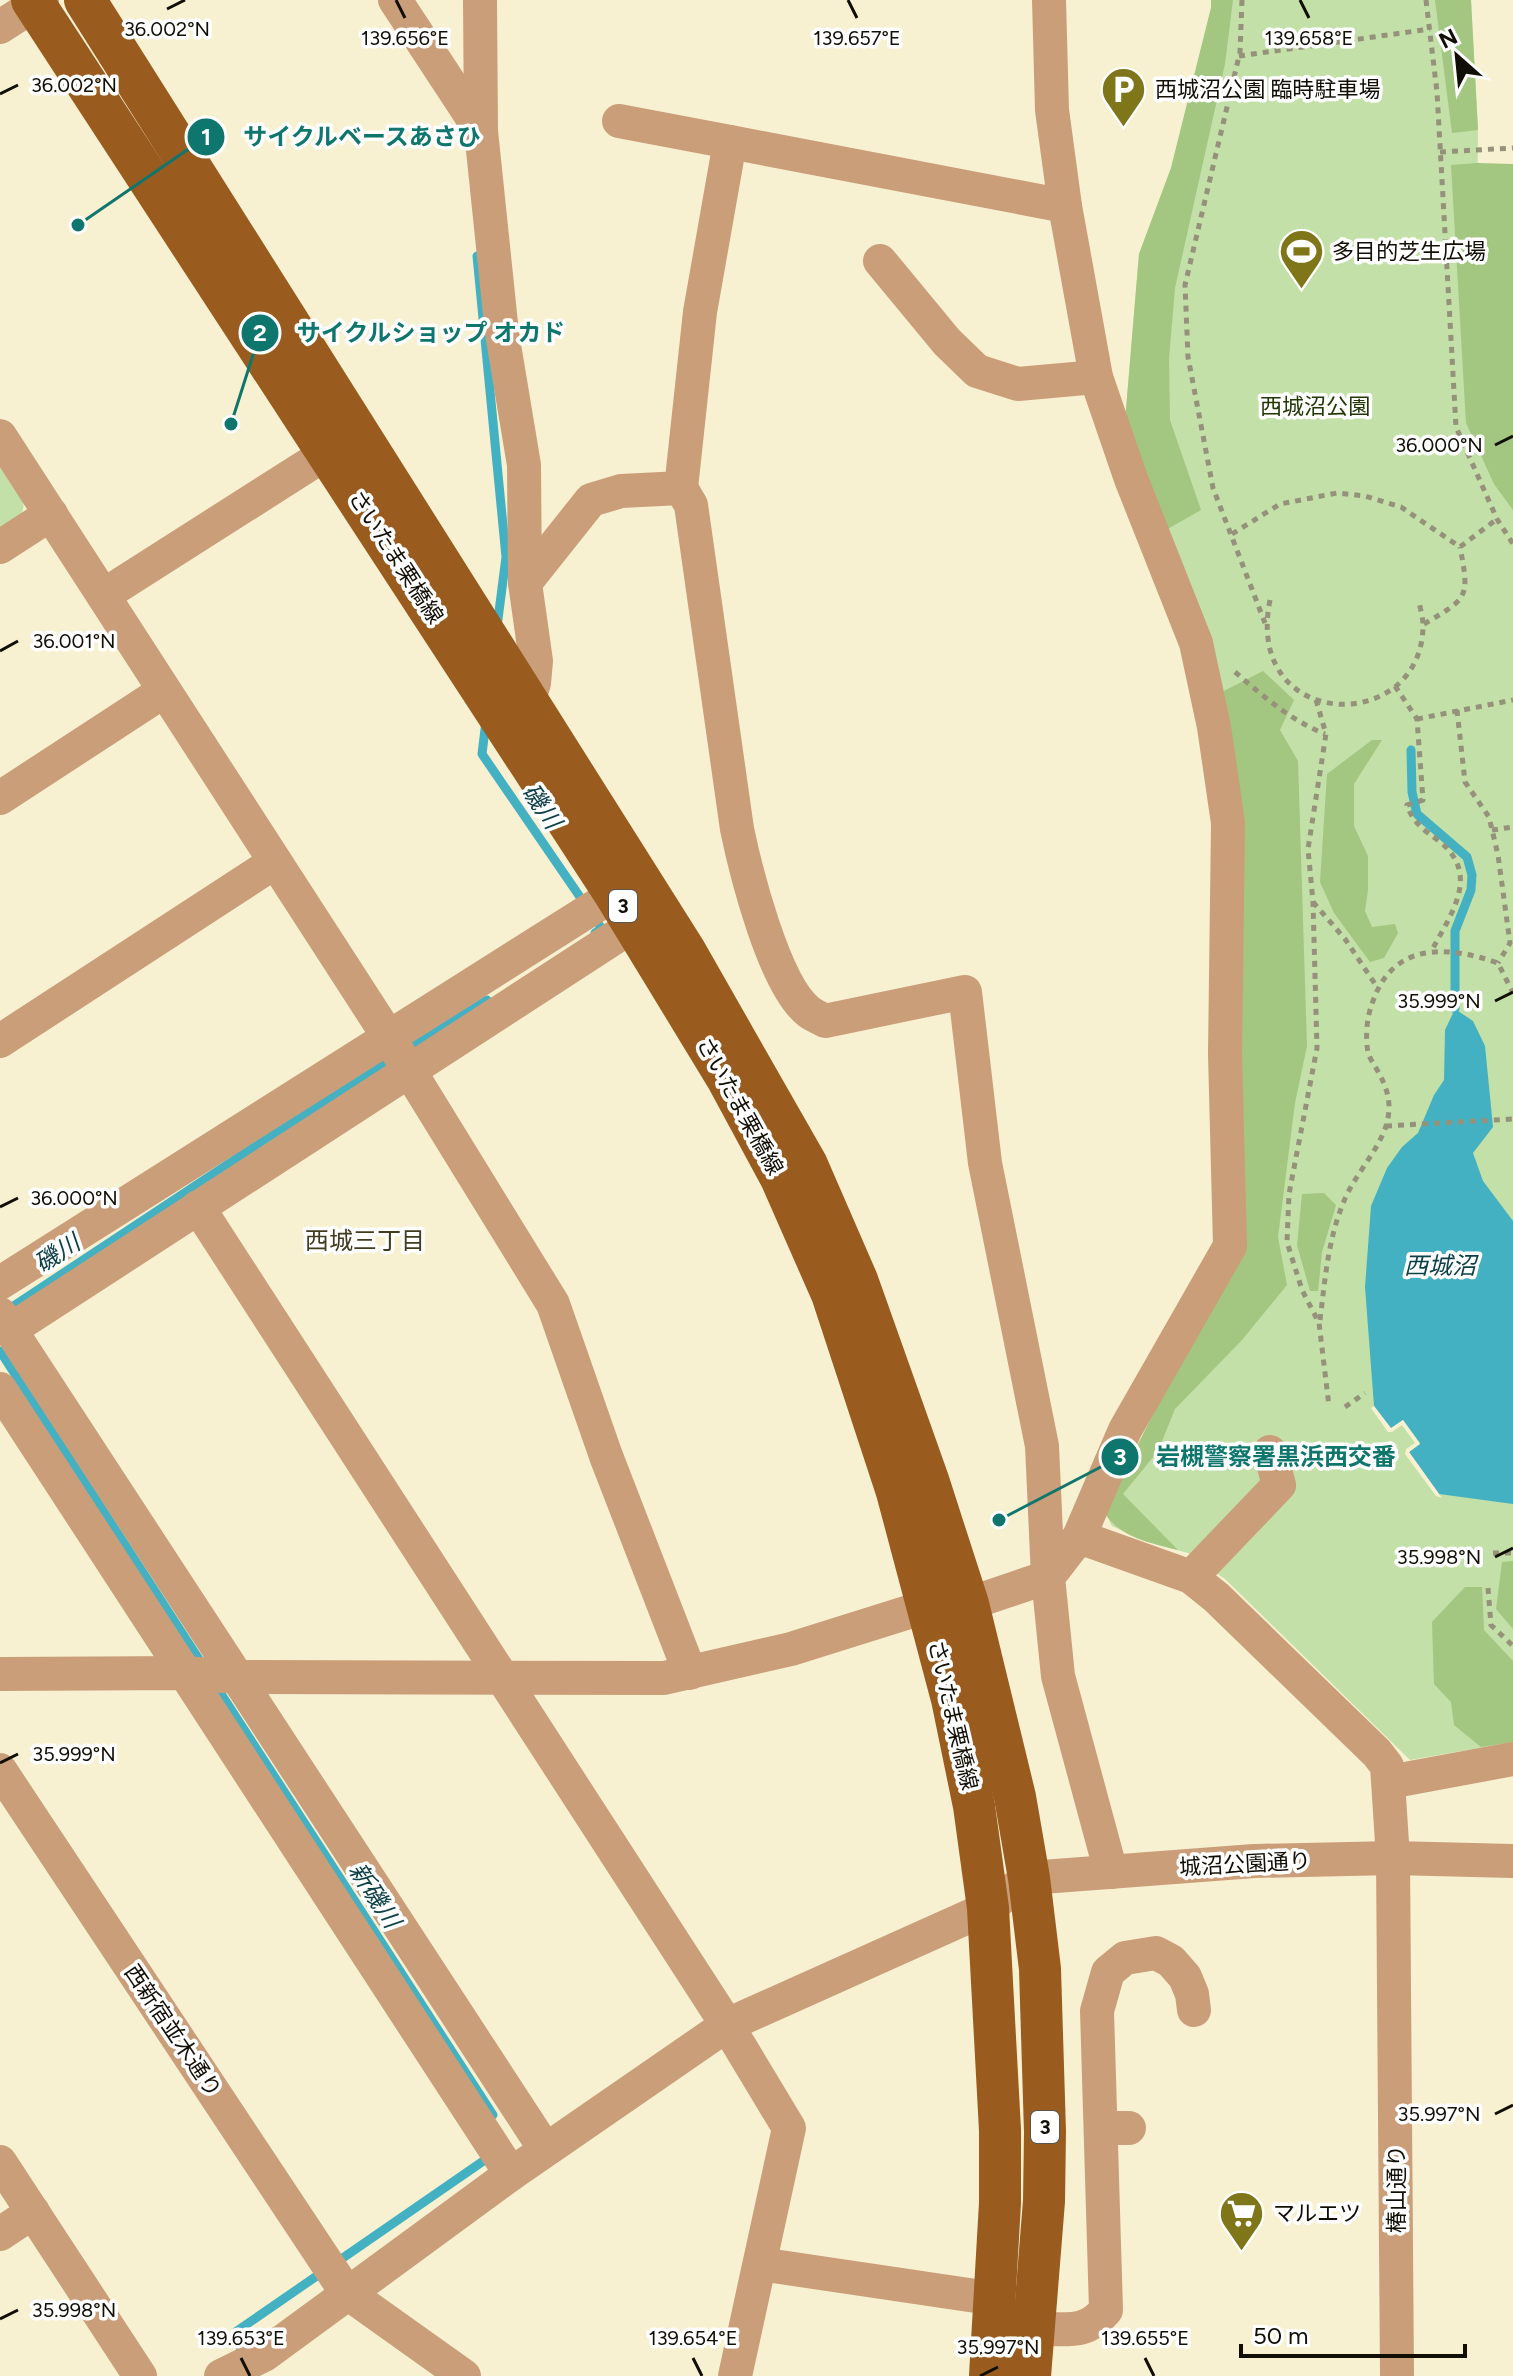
<svg xmlns="http://www.w3.org/2000/svg" width="1513" height="2376" font-family="Figtree,'Noto Sans JP',sans-serif">
<style>
.green{fill:#c2e0a7}
.forest{fill:#a3c681}
.water{fill:#43b1c2}
.pier{fill:#f8f1d1}
.lines{fill:none;stroke-linecap:round;stroke-linejoin:round}
.stream{stroke:#43b1c2;stroke-width:9}
.path{stroke:#96917b;stroke-width:5;stroke-dasharray:6 6;stroke-linecap:butt}
.minor{stroke:#cb9e7a;stroke-width:34}
.major{stroke:#9a5b1f;stroke-width:42}
.ticks{fill:none;stroke:#110e05;stroke-width:3}
.labels{text-anchor:middle;dominant-baseline:central;stroke-width:7;stroke-linejoin:round;paint-order:stroke}
.shield{fill:#fff;stroke:#585650;stroke-width:2}
.shield-label{font-size:20px;font-weight:bold;fill:#110e05}
.poi-label{font-size:22px;fill:#110e05;stroke:#fff;text-anchor:start}
.park-label{font-size:22px;fill:#223704;stroke:#fff}
.street-label{font-size:22px;fill:#110e05;stroke:#fff}
.water-label{font-size:24px;font-style:italic;fill:#0d4047;stroke:#fff}
.neighbourhood-label{font-size:24px;fill:#413b20;stroke:#fff}
.ticks-label{font-size:20px;text-anchor:middle;fill:#110e05;stroke:#fff;stroke-width:7;stroke-linejoin:round;paint-order:stroke}
.leader{fill:none;stroke:#0f766e;stroke-width:3}
.callout-dot{fill:#0f766e;stroke:#fff;stroke-width:3}
.mark-label{font-size:24px;text-anchor:middle;font-weight:bold;fill:#fff}
.callout-label{font-size:24px;text-anchor:middle;font-weight:bold;fill:#0f766e;stroke:#fff;stroke-width:7;stroke-linejoin:round;paint-order:stroke}
</style>
<rect width="100%" height="100%" fill="#f8f1d1"/>
<g class="green">
<path d="M1211 0H1471L1478 130 1477 240 1513 391V1742L1410 1760 1225 1579 1188 1553 1147 1542 1112 1526 1104 1511 1243 1249 1239 811 1124 433 1139 254 1171 168 1211 8Z"/>
<path d="M0 463C8 475 31 499 21 514 17 520 6 525 0 529Z"/>
</g>
<g class="forest">
<path d="M1211 0H1233L1225 64 1175 288 1169 358 1170 420 1201 510 1164 531 1124 433 1139 254 1171 168 1211 8Z"/>
<path d="M1435 0H1471L1478 130 1452 133Z"/>
<path d="M1478 163 1513 164V510L1494 484 1466 423 1451 165Z"/>
<path d="M1263 671 1294 700 1280 730 1298 761 1307 1046 1295 1103 1278 1237 1287 1285 1242 1340 1175 1409 1158 1451 1123 1494 1178 1550C1151 1543 1117 1537 1104 1511L1173 1375 1243 1249 1220 693Z"/>
<path d="M1372 740H1382L1354 784V826L1368 856V890L1365 911 1372 927 1395 924 1398 933 1384 958 1370 962 1334 913 1320 882 1327 774Z"/>
<path d="M1324 1193 1336 1205 1322 1252 1318 1291H1310L1297 1245 1302 1194Z"/>
<path d="M1513 1561V1629L1496 1609 1502 1562Z"/>
<path d="M1465 1587H1482L1484 1630 1513 1661V1742L1481 1747 1454 1725 1451 1702 1434 1684 1432 1622Z"/>
</g>
<path class="water" d="M1455 1009 1473 1021 1485 1046 1493 1127 1473 1153 1483 1181 1513 1221V1504L1439 1494 1409 1452 1420 1443 1403 1420 1391 1429 1374 1406 1365 1287 1371 1206 1387 1168 1402 1147 1418 1133 1434 1095 1444 1080 1445 1030Z"/>
<path class="pier" d="M1374 1406 1391 1428 1403 1420 1420 1444 1409 1452 1442 1498 1436 1496 1405 1454 1406 1449 1415 1443 1402 1425 1392 1432H1388L1371 1408Z"/>
<g class="lines">
<g class="stream">
<path d="M477 256 506 557 497 627"/>
<path d="M486 721 482 754 602 929 595 933"/>
<path d="M1411 750 1412 792 1417 814 1467 857 1472 875 1471 890 1455 931V1009"/>
<path d="M6 1311 272 1135 487 1000"/>
<path d="M0 1351 202 1664"/>
<path d="M214 1683 493 2115"/>
<path d="M242 2357 237 2331 492 2155"/>
</g>
<g class="path">
<path d="M1242 0 1240 52 1185 285 1188 357 1213 488 1265 623"/>
<path d="M1426 0 1437 92 1456 427 1497 519 1513 544"/>
<path d="M1239 56 1430 29"/>
<path d="M1440 152 1513 148"/>
<path d="M1232 534 1280 504 1337 493 1365 496 1401 507 1460 547 1497 519"/>
<path d="M1270 600C1243 733 1423 736 1423 625 1423 617 1420 608 1419 601"/>
<path d="M1424 624C1468 598 1470 598 1460 547"/>
<path d="M1235 672C1263 696 1290 720 1325 734"/>
<path d="M1395 686 1417 719 1423 800 1407 805C1413 823 1424 830 1439 841 1482 875 1450 915 1431 952"/>
<path d="M1316 700 1326 734 1308 849 1313 902 1317 1048 1289 1194 1287 1242 1302 1290 1319 1323 1329 1406"/>
<path d="M1457 710 1465 782 1489 817 1498 855 1510 943 1498 963"/>
<path d="M1417 719 1513 700"/>
<path d="M1492 830 1513 827"/>
<path d="M1313 902 1345 939 1377 987"/>
<path d="M1386 1126 1513 1119"/>
<path d="M1320 1320C1325 1280 1328 1239 1344 1201 1354 1176 1378 1151 1386 1126 1393 1103 1387 1087 1376 1068 1373 1063 1369 1057 1368 1052 1365 1037 1367 1017 1372 1004 1392 942 1446 945 1498 963L1513 993"/>
<path d="M1345 1407 1365 1393"/>
<path d="M1493 1553H1513"/>
<path d="M1488 1588 1491 1625 1513 1646"/>
</g>
<g class="minor">
<path d="M395 0 481 131"/>
<path d="M480 0 481 131 502 333 524 465 525 583 536 661 534 683 528 703"/>
<path d="M1049 0 1052 110 1065 206 1096 377 1131 479 1196 643 1214 727 1228 823 1225 1054 1230 1246 1125 1430 1079 1537 1048 1577 1058 1676 1111 1872"/>
<path d="M0 27 42 0"/>
<path d="M619 121 730 142"/>
<path d="M880 261 947 342 977 371 1018 384 1096 377"/>
<path d="M0 436 388 1036 553 1304 606 1456 690 1673"/>
<path d="M681 488 691 505 737 829C746 872 774 985 809 1012 813 1015 820 1018 825 1021L965 992 985 1163 1042 1446 1048 1577 968 1604"/>
<path d="M0 547 51 514"/>
<path d="M525 583 591 500 621 491 681 488 700 312 730 142 1065 206"/>
<path d="M104 595 327 453"/>
<path d="M0 798 164 691"/>
<path d="M0 1041 275 862"/>
<path d="M198 1207 727 2025 789 2128 735 2376"/>
<path d="M0 1283 615 894"/>
<path d="M0 1314 545 2149"/>
<path d="M10 1330 634 925"/>
<path d="M0 1389 511 2174"/>
<path d="M1079 1537 1191 1577 1216 1597 1377 1753 1387 1766 1393 1858 1397 2376"/>
<path d="M1191 1577 1279 1485 1270 1452"/>
<path d="M0 1674 184 1673 238 1677 664 1678 791 1649 928 1606"/>
<path d="M0 1770 346 2292 464 2376"/>
<path d="M1389 1782 1513 1759"/>
<path d="M1101 2128H1129"/>
<path d="M0 2162 140 2376"/>
<path d="M0 2234 33 2212"/>
<path d="M760 2264 996 2299"/>
<path d="M1034 2329C1066 2328 1085 2336 1106 2310L1097 2011 1108 1972 1125 1958 1156 1953 1171 1961 1185 1977 1192 1994 1194 2010"/>
<path d="M221 2376 264 2355 511 2174 727 2025 988 1908 1029 1878 1254 1861 1393 1858 1513 1861"/>
</g>
<g class="major">
<path d="M32 0 615 894 727 1078 781 1178 832 1294 897 1492 952 1699 974 1806 988 1908 1000 2130V2203L990 2376"/>
<path d="M85 0 685 951 807 1165 857 1280 928 1480 968 1604 1015 1797 1029 1878 1040 1969 1045 2132 1044 2201 1030 2376"/>
</g>
</g>
<path class="ticks" d="M396 0 405 18M848 0 857 18M1300 0 1309 18M167 9 185 0M0 94 18 85M1495 445 1513 436M0 651 18 641M1495 1001 1513 992M0 1207 18 1198M1495 1557 1513 1548M0 1763 18 1754M1495 2114 1513 2105M0 2319 18 2310M241 2358 250 2376M693 2358 702 2376M1145 2358 1154 2376M980 2376 998 2367"/>
<defs>
<symbol id="parking-pin" viewBox="-11 -11 22 30"><path d="M0 17L-7.5 6A9.5 9.5 0 1 1 7.5 6Z" fill="#7f761a" stroke="#fff"/><path d="M-3.5-5.5H1a3.5 3.5 0 0 1 0 7H-1V5.5H-3.5ZM-1-3.4V-.6H.8a1.4 1.4 0 0 0 0-2.8Z" fill="#fff"/></symbol>
<symbol id="stadium-pin" viewBox="-11 -11 22 30"><path d="M0 17L-7.5 6A9.5 9.5 0 1 1 7.5 6Z" fill="#7f761a" stroke="#fff"/><path d="M0-5a6.5 5 0 1 0 0 10a6.5 5 0 1 0 0-10ZM-3.5-1.8h7v3.6h-7Z" fill="#fff"/></symbol>
<symbol id="supermarket-pin" viewBox="-11 -11 22 30"><path d="M0 17L-7.5 6A9.5 9.5 0 1 1 7.5 6Z" fill="#7f761a" stroke="#fff"/><path d="M-6-5.5h2.5l.6 2H6L4.5 2H-2.5L-4.4-4H-6ZM-1.5 3.2a1.3 1.3 0 1 0 .1 0ZM3 3.2a1.3 1.3 0 1 0 .1 0Z" fill="#fff"/></symbol>
</defs>
<g fill-rule="evenodd">
<use href="#parking-pin" x="1098" y="64" width="51" height="69"/>
<use href="#stadium-pin" x="1276" y="226" width="51" height="69"/>
<use href="#supermarket-pin" x="1216" y="2188" width="51" height="69"/>
</g>
<g class="labels">
<g class="shield">
<rect x="609" y="890" width="28" height="32" rx="6"/>
<rect x="1031" y="2111" width="28" height="32" rx="6"/>
</g>
<g class="shield-label">
<text x="623" y="906">3</text>
<text x="1045" y="2127">3</text>
</g>
<g class="poi-label">
<text x="1155" y="89">西城沼公園 臨時駐車場</text>
<text x="1332" y="251">多目的芝生広場</text>
<text x="1273" y="2213">マルエツ</text>
</g>
<g class="park-label">
<text x="1315" y="406">西城沼公園</text>
</g>
<g class="street-label">
<text transform="translate(396 557) rotate(57)">さいたま栗橋線</text>
<text transform="translate(740 1106) rotate(61)">さいたま栗橋線</text>
<text transform="translate(953 1715) rotate(77)">さいたま栗橋線</text>
<text transform="translate(1245 1864) rotate(-3)">城沼公園通り</text>
<text transform="translate(173 2031) rotate(56)">西新宿並木通り</text>
<text transform="translate(1396 2189) rotate(-90)">椿山通り</text>
</g>
<g class="water-label">
<text transform="translate(542 806) rotate(55)">磯川</text>
<text transform="translate(57 1253) rotate(-33)">磯川</text>
<text x="1440" y="1265">西城沼</text>
<text transform="translate(375 1895) rotate(57)">新磯川</text>
</g>
<g class="neighbourhood-label">
<text x="365" y="1240">西城三丁目</text>
</g>
</g>
<g class="ticks-label">
<text x="167" y="36">36.002°N</text>
<text x="405" y="45">139.656°E</text>
<text x="857" y="45">139.657°E</text>
<text x="1309" y="45">139.658°E</text>
<text x="74" y="92">36.002°N</text>
<text x="1439" y="452">36.000°N</text>
<text x="74" y="648">36.001°N</text>
<text x="1439" y="1008">35.999°N</text>
<text x="74" y="1205">36.000°N</text>
<text x="1439" y="1564">35.998°N</text>
<text x="74" y="1761">35.999°N</text>
<text x="1439" y="2121">35.997°N</text>
<text x="74" y="2317">35.998°N</text>
<text x="241" y="2345">139.653°E</text>
<text x="693" y="2345">139.654°E</text>
<text x="1145" y="2345">139.655°E</text>
<text x="998" y="2354">35.997°N</text>
</g>
<path class="leader" d="M78 225L206 137M231 424L260 333M999 1520L1120 1457"/>
<g class="callout-dot">
<circle cx="78" cy="225" r="8"/>
<circle cx="231" cy="424" r="8"/>
<circle cx="999" cy="1520" r="8"/>
<circle cx="206" cy="137" r="20"/>
<circle cx="260" cy="333" r="20"/>
<circle cx="1120" cy="1457" r="20"/>
</g>
<g class="mark-label">
<text x="206" y="145">1</text>
<text x="260" y="341">2</text>
<text x="1120" y="1465">3</text>
</g>
<g class="callout-label">
<text x="362" y="145">サイクルベースあさひ</text>
<text x="431" y="341">サイクルショップ オカド</text>
<text x="1276" y="1465">岩槻警察署黒浜西交番</text>
</g>
<g transform="translate(1457 56) rotate(333)" stroke="#ffffff" stroke-width="6" paint-order="stroke">
<path d="M0-6L14 30L0 20L-14 30Z" fill="#110e05"/>
<text y="-12" font-size="22" font-weight="bold" text-anchor="middle" fill="#110e05">N</text>
</g>
<path d="M1241 2344v12h224v-12" fill="none" stroke="#110e05" stroke-width="4"/>
<text x="1253" y="2344" font-size="24" fill="#110e05" stroke="#ffffff" stroke-width="6" paint-order="stroke">50 m</text>
</svg>
